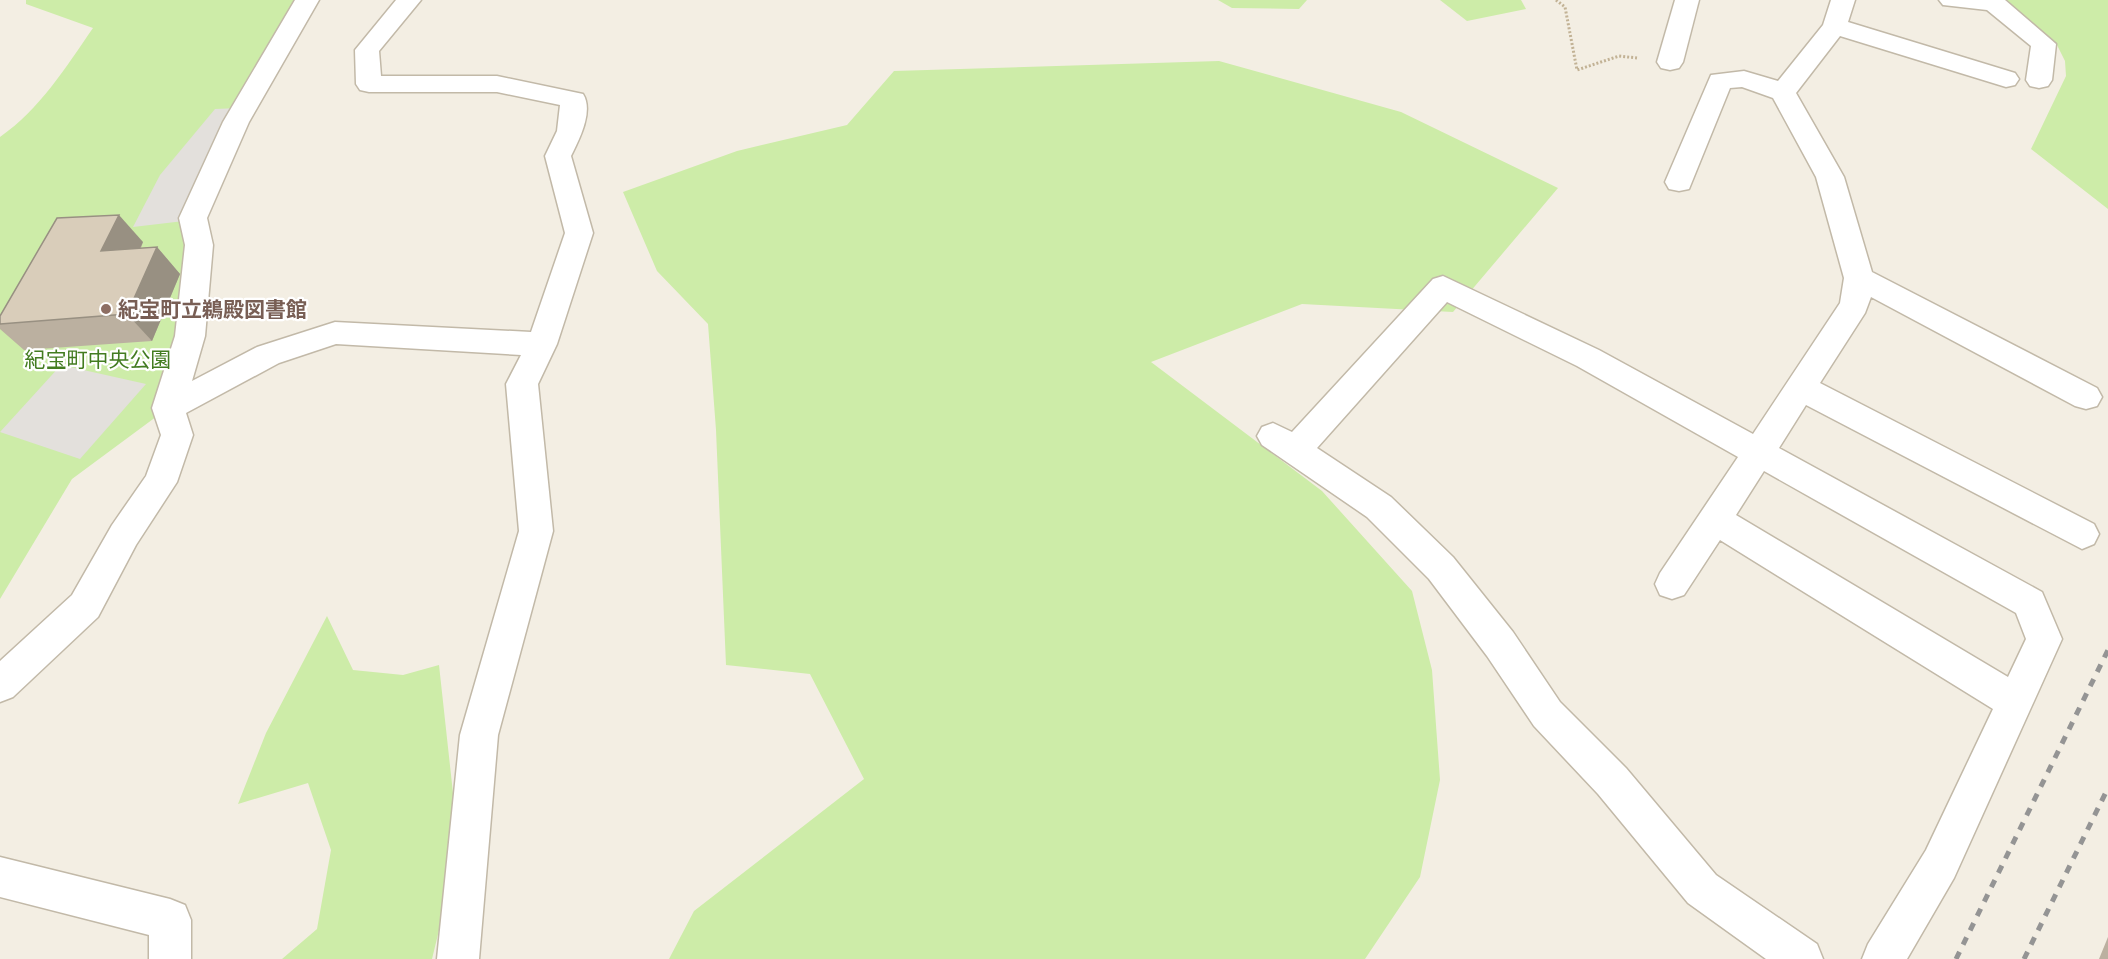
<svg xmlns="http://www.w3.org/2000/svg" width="2108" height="959" font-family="Montserrat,'Noto Sans JP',sans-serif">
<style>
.green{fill:#cdeca8}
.parking{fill:#e3e0dc}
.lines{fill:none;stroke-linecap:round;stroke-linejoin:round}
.minor-casing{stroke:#c2b9a8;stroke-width:3}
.path{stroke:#c2b295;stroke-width:3;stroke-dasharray:2 2;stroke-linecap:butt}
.minor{fill:#fff;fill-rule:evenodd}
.rail{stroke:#949494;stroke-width:5;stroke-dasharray:8 8;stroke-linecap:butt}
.wall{fill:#bbb0a0}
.shaded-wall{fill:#989082}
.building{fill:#d9cdba;stroke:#989082;stroke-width:1.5}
.education-dot{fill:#8d6e63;stroke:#fff;stroke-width:2}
.labels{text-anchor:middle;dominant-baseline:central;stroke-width:4.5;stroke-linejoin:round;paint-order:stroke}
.education-label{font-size:21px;font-weight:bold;fill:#785e54;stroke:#fff;text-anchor:start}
.park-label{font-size:21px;fill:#437c21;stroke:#fff}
</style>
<rect width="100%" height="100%" fill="#f3eee3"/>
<g class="green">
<path d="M26 0H297L260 60 196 212 168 408 72 479 0 599V137C40 109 66 67 93 28L26 4Z"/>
<path d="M1218 0H1307L1299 9 1232 8Z"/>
<path d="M1440 0H1521L1526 9 1467 21Z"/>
<path d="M2003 0H2108V209L2031 149 2066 76 2065 61 2057 45Z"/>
<path d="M1219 61 1401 112 1558 188 1453 312 1302 304 1151 362 1322 491 1412 591 1432 670 1440 780 1420 877 1365 959H669L694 911 864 779 810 674 726 665 716 430 708 324 657 271 623 192 737 151 847 125 894 71Z"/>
<path d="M327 616 353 670 403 675 439 665 459 848 432 959H282L317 929 331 850 308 783 238 804 266 733Z"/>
</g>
<g class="parking">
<path d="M239 108 184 221 133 227 160 175 215 109Z"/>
<path d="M61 365 146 384 80 459 0 432Z"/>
</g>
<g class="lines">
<defs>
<g id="minor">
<path d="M295 0H319L249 122 207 218 213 245 205 336 192 381 257 347 335 322 531 332 565 233 545 156 557 131 560 105 497 92H369L360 90 356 84 355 50 396 0H421L379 51 381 76H497L583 94C594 111 579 140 571 156L593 233 557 344 538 384 553 531 498 735 479 959H437L460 735 519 531 506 384 521 355 336 344 279 363 186 413 193 435 177 482 136 545 98 617 13 697 0 702V661L72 595 112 525 146 476 161 435 152 408 175 336 185 245 179 218 223 122Z"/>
<path d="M1675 0H1699L1683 62 1679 68 1670 70 1661 68 1657 62Z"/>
<path d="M1831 0H1855L1848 22 2015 73 2019 79 2015 85 2006 87 1840 36 1796 93 1844 177 1872 272 2097 388 2102 397 2097 406 2086 409 2075 406 1871 297 1865 313 1820 383 2094 524 2099 534 2094 544 2082 549 1806 405 1779 448 2042 592 2062 639 1954 878 1907 959H1862L1868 944 1926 850 1993 709 1720 540 1684 595 1672 599 1660 595 1655 584 1660 573 1738 457 1577 366 1447 302 1317 448 1391 497 1453 557 1513 632 1560 702 1626 768 1716 875 1817 944 1823 959H1766L1688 903 1598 794 1534 726 1487 656 1429 579 1367 517 1262 445 1257 436 1262 427 1273 423 1292 432 1433 279 1443 276 1599 350 1753 434 1840 303 1844 278 1816 177 1773 98 1742 87 1730 88 1689 189 1679 191 1669 189 1665 182 1711 75 1744 71 1778 81 1823 25ZM1764 471 2016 613 2026 639 2008 677 1736 515Z"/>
<path d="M1939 0H2005L2056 44 2052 80 2048 86 2039 88 2030 86 2026 80 2031 46 1987 10 1943 5Z"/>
<path d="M0 857 170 899 185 905 191 920V959H149V935L0 897Z"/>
</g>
</defs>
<use href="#minor" class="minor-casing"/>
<path class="path" d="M1556 0 1565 7 1577 70 1619 56 1637 58"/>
<use href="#minor" class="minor"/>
<g class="rail">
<path d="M1956 959 2108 650"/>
<path d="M2024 959 2108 788"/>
</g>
</g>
<g class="wall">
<path d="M143 242 141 248 157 247 180 274 152 341 24 350 0 329V316Z"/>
<path d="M2108 937V959H2099Z"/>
</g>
<g class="shaded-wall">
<path d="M119 215 143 242 126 278 101 251Z"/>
<path d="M157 247 180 274 152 341 127 314Z"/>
</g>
<path class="building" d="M119 215 101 251 157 247 127 314 0 324V316L57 218Z"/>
<circle class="education-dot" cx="106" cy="309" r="6"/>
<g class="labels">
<g class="education-label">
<text x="118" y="309">紀宝町立鵜殿図書館</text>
</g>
<g class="park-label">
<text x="98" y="359">紀宝町中央公園</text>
</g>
</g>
</svg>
